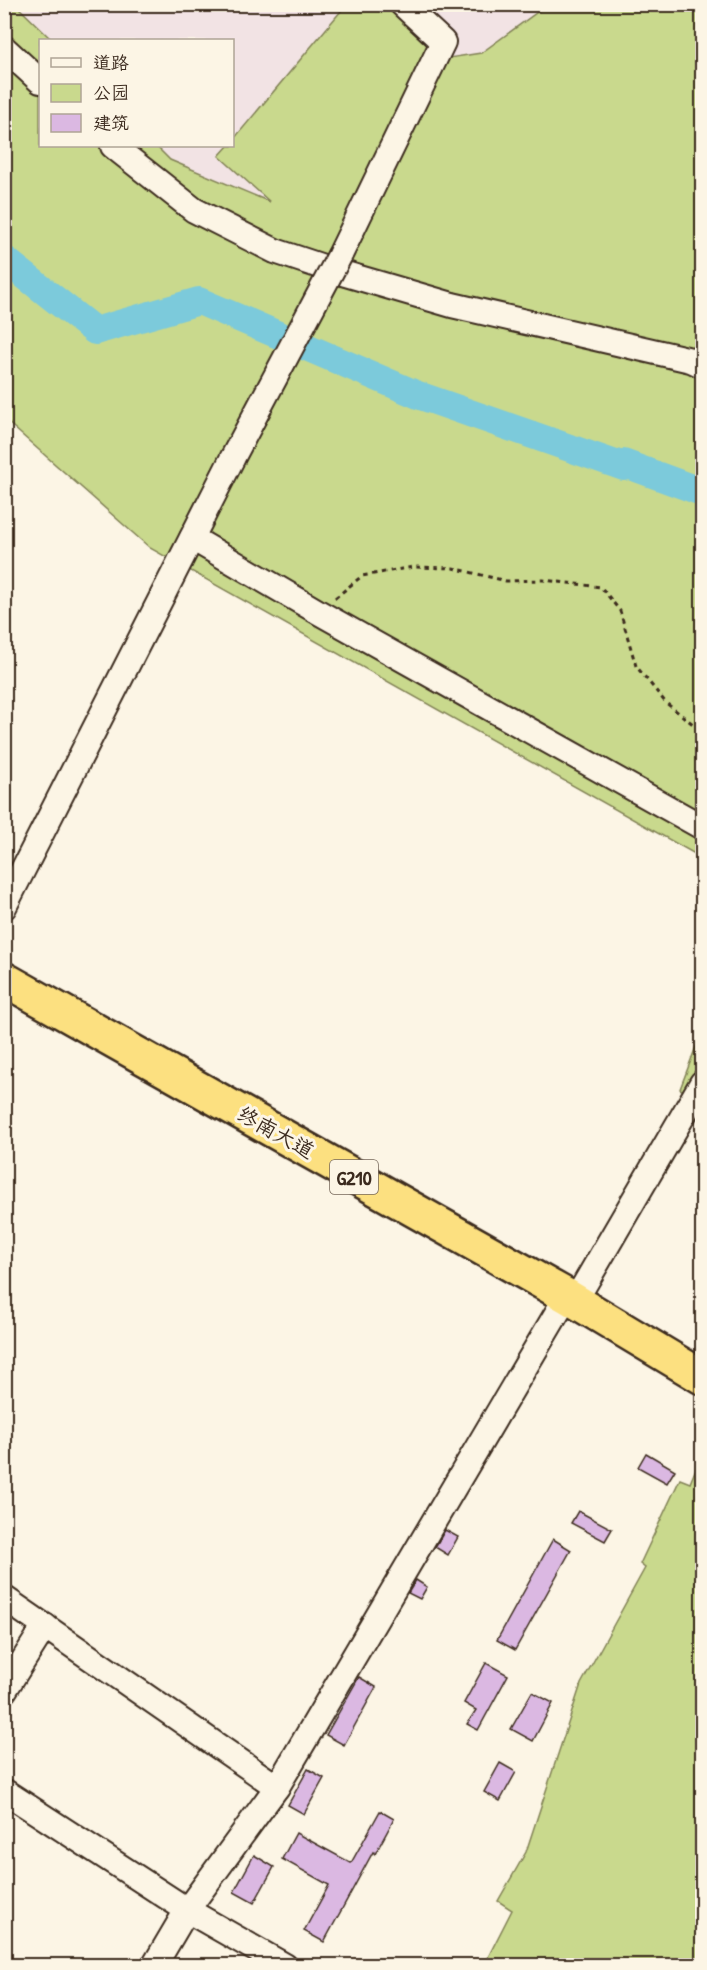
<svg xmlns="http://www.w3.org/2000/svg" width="707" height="1970" font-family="'Patrick Hand','LXGW WenKai TC',sans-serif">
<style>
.built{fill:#f2e3e4}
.green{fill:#c9d98d;stroke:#828256;stroke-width:1.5}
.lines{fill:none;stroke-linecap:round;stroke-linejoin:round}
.river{stroke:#7ccadb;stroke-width:28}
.building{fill:#dbb8e2;stroke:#3b2a1e;stroke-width:1.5}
.minor-casing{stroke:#3b2a1e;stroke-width:28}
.highway-casing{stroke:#3b2a1e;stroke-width:38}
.path{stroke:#3b2a1e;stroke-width:3;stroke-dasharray:4.5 4.5;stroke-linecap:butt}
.minor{stroke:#fcf5e5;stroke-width:24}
.highway{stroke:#fce080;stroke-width:33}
.minor-bridge-casing{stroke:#3b2a1e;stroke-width:28;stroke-linecap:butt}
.minor-bridge{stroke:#fcf5e5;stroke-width:24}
.labels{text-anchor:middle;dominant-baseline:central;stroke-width:6;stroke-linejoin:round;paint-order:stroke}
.shield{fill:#fcf5e5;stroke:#75675a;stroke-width:1.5}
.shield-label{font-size:20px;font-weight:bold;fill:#3b2a1e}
.street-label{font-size:21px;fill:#3b2a1e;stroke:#fcf5e5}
</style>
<rect width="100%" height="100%" fill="#fcf5e5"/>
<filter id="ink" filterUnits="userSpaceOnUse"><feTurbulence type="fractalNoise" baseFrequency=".0167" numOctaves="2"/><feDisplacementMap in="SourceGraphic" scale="12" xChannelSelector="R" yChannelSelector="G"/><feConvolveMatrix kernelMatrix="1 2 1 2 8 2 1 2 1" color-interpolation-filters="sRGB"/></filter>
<g filter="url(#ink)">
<g class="built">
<path d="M5 5H346L233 140 232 40H40Z"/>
<path d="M395 5H547L481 53 449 58Z"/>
<path d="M127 146H228L220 156 309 236Z"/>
</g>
<g class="green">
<path d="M5 5H16L52 40H40V146H156L170 160 270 202 219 156 228 146H232L233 140 346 5H395L449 58 481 53 547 5H702V858L150 548 5 420Z"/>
<path d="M702 1031V1102L680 1089Z"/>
<path d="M702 1454V1965H484L512 1910 498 1901 526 1852 581 1684 645 1568 640 1564 680 1479 690 1483Z"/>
</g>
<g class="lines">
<path class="river" d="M4 259 95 331 199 301 418 395 624 467 623 463 702 492"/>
</g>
<g class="building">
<path d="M646 1453 675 1470 667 1483 638 1467Z"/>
<path d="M578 1511 612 1529 605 1541 571 1523Z"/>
<path d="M445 1530 458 1537 448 1555 435 1547Z"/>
<path d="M553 1539 571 1550 515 1650 497 1640Z"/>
<path d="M416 1580 427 1587 420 1599 408 1593Z"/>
<path d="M486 1663 508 1675 478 1730 467 1724 476 1710 464 1703Z"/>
<path d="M359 1677 376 1687 344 1745 326 1735Z"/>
<path d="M532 1692 553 1703 533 1741 511 1729Z"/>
<path d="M500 1763 516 1772 500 1801 484 1792Z"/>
<path d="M308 1769 324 1778 304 1814 288 1805Z"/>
<path d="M380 1811 394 1819 375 1854 373 1852 324 1942 304 1931 329 1885 282 1859 296 1833 351 1863Z"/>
<path d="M254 1855 274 1867 254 1903 234 1892Z"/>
</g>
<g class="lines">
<defs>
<g id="minor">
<path d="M4 48 40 81"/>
<path d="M113 146 194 210 275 251 332 270 452 305 691 360 702 365"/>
<path d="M340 255 443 42 402 4"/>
<path d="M192 538 320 613 702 827"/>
<path d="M4 907 233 457"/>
<path d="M575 1301 702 1083"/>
<path d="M4 1598 277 1787"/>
<path d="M4 1691 45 1626"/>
<path d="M4 1791 187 1910 285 1966"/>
<path d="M154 1966 187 1910 277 1787 567 1296"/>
</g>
<path id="highway" d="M4 979 567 1296 702 1377"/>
</defs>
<use href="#minor" class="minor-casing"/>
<use href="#highway" class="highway-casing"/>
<path class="path" d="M335 598 362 576 413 567 453 568 506 581 543 580 601 587 620 611 636 666 666 703 693 724 702 725"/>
<use href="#minor" class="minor"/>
<use href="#highway" class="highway"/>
<defs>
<path id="minor-bridge" d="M233 457 340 255"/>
</defs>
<use href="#minor-bridge" class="minor-bridge-casing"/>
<use href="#minor-bridge" class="minor-bridge"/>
</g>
</g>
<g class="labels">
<rect class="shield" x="330" y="1160" width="48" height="34" rx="4.5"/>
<g class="shield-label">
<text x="354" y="1177">G210</text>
</g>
<g class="street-label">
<text transform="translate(276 1132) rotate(29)">终南大道</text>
</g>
</g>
<rect width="707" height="1970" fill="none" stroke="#fcf5e5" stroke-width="24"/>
<rect x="12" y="12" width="683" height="1946" fill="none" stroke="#3b2a1e" stroke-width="2" filter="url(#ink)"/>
<rect x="39" y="39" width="195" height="108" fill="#fcf5e5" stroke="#afa495" stroke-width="1.5"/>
<rect x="51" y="58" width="30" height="9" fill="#fcf5e5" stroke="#afa495" stroke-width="1.5"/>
<text x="93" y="69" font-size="18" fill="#3b2a1e">道路</text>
<rect x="51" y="84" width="30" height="18" fill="#c9d98d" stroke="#afa495" stroke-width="1.5"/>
<text x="93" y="99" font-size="18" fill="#3b2a1e">公园</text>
<rect x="51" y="114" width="30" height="18" fill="#dbb8e2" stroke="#afa495" stroke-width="1.5"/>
<text x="93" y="129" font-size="18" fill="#3b2a1e">建筑</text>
</svg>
